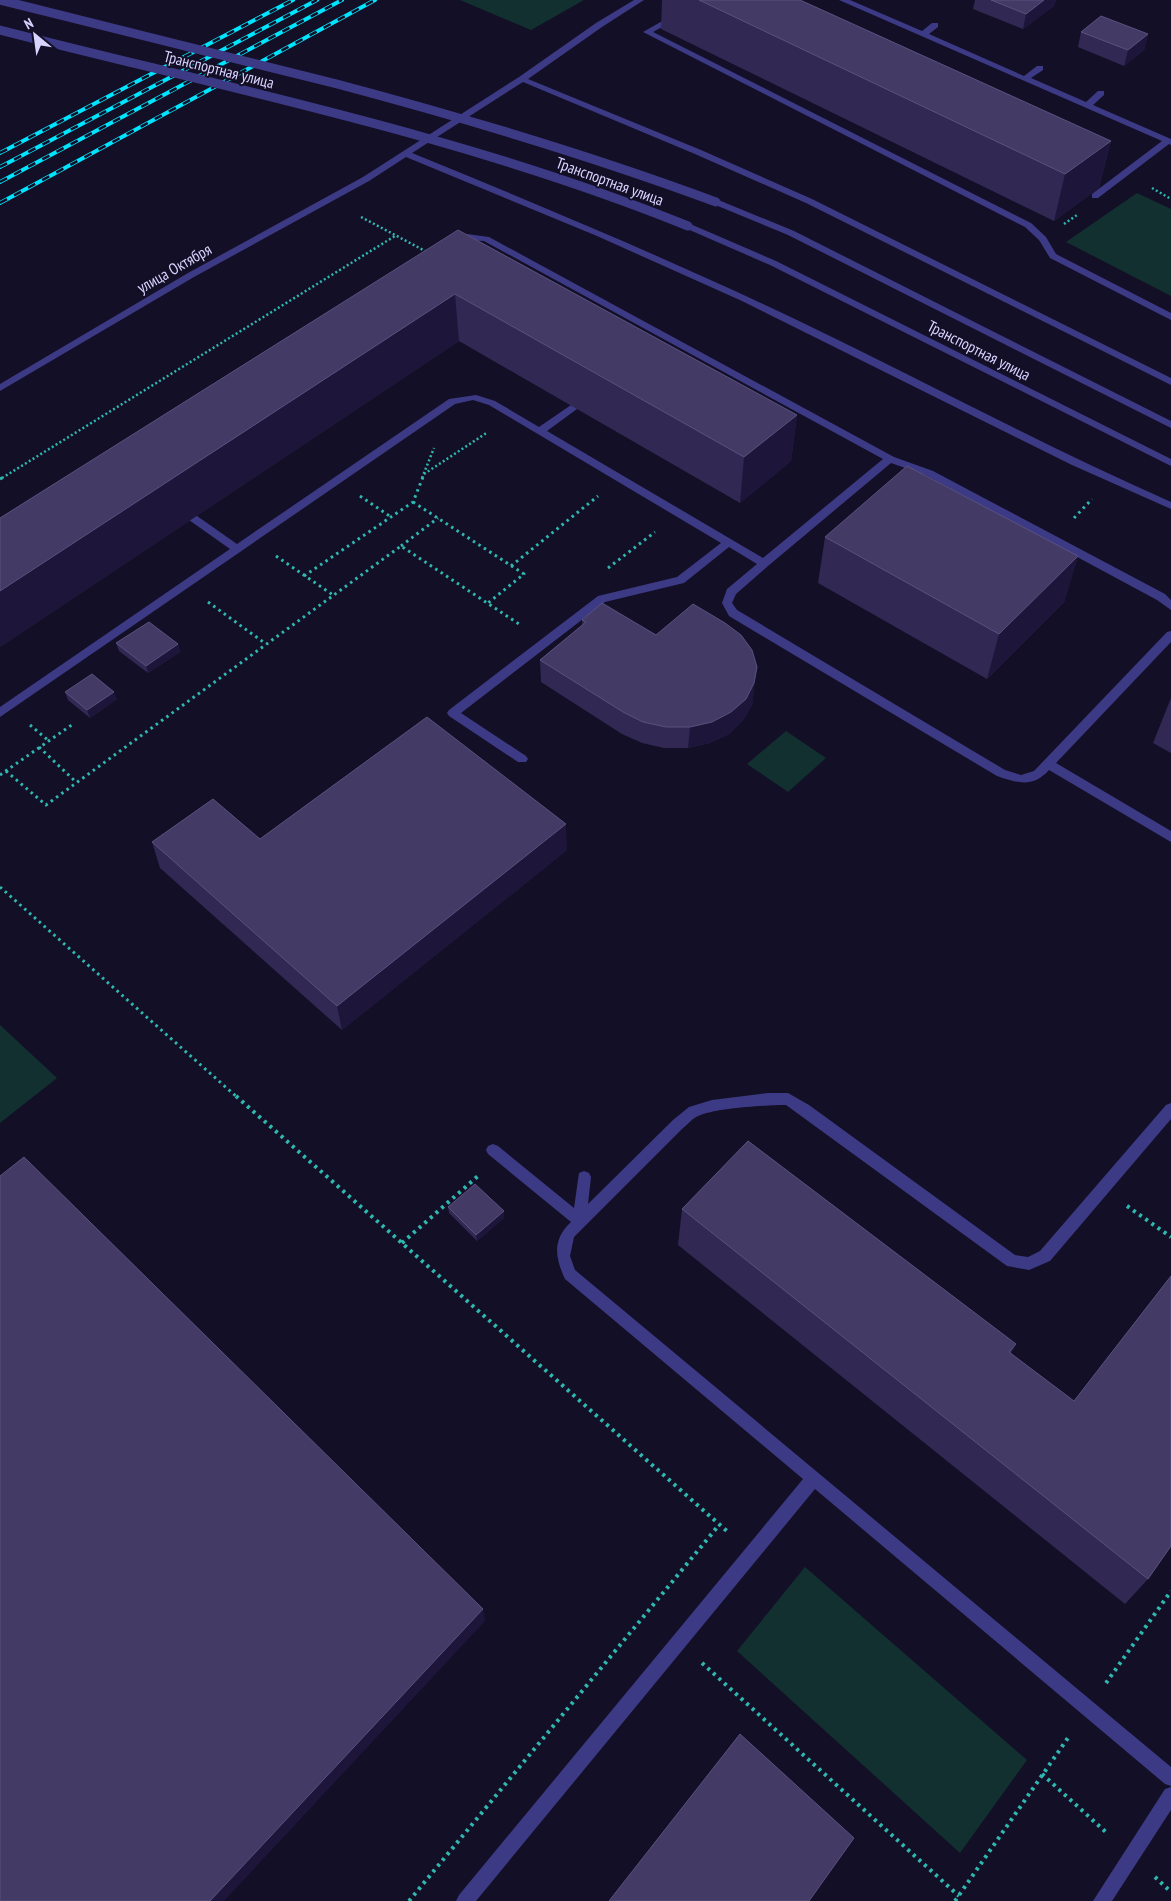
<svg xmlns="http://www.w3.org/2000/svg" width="1171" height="1901" font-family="'PT Sans Narrow',sans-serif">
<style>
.green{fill:#12302f}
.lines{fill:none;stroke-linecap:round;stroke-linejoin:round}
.path-far2{stroke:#2fb8b0;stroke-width:2.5;stroke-dasharray:2 2.5;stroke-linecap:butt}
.path-far1{stroke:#2fb8b0;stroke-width:3;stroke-dasharray:2.5 4;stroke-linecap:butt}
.path{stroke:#2fb8b0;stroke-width:4;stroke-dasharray:3 4.5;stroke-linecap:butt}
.minor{fill:#3d3a85;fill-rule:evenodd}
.rail-casing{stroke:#00e5ff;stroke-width:4}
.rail{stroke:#130f26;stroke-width:2.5;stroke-dasharray:8;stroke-linecap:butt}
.minor-bridge{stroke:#3d3a85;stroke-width:9}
.wall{fill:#312854}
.shaded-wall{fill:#1d163a}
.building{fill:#433a66;stroke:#5a527e}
.labels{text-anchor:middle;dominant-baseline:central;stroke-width:4;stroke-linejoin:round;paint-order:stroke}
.far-street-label{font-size:16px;fill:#d9d4ff;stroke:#130f26}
</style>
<rect width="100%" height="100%" fill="#130f26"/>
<g class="green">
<path d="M460 0H584L531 30Z"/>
<path d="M1137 193 1171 209V296L1066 242Z"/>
<path d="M786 731 826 758 788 792 747 764Z"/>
<path d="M0 1025 57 1078 0 1123Z"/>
<path d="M805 1567 1027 1760 960 1853 737 1651Z"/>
</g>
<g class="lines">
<g class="path-far2">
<path d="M1152 188 1171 199"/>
<path d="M361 217 427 252"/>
<path d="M1064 224 1077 215"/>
<path d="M424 474 488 432"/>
<path d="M2 478 395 236"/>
<path d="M422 478 434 448"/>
</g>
<g class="path-far1">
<path d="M0 479 4 477"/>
<path d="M360 496 391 517"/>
<path d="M413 502 524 574 488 603"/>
<path d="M1074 518 1092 499"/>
<path d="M401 546 438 518"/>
<path d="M276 556 333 595"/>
<path d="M511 566 598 496"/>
<path d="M608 568 655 532"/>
<path d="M304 576 413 502 423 477"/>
<path d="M208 602 266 644"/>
<path d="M30 725 49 741"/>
<path d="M39 747 76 782"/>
<path d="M6 771 46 805 401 546 522 626"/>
<path d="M0 775 73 724"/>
<path d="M0 887 238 1098"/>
</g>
<g class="path">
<path d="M236 1096 729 1533"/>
<path d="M1127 1206 1171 1237"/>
<path d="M402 1243 478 1176"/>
<path d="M702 1663 959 1896"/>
<path d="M1106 1683 1171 1591"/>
<path d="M1042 1774 1108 1834"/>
<path d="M1155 1877 1171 1892"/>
<path d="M409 1901 719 1525"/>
<path d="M955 1901 1070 1735"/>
</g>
<g class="minor">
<path d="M634 0H644L602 27 528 79 701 150 812 199 1171 378V385L806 203 695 154 523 82 412 153C542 206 671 260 797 320 922 380 1044 446 1171 502V509L1072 465 742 301 597 236 406 157 369 181 194 277 0 391V384L188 273 363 177 519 77 596 23Z"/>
<path d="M839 0H850L922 31 932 23H938V27L929 34 1024 76 1037 66H1043V70L1031 78 1086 102 1098 91H1104V95L1093 105 1171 139V145L1169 144 1098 198H1092V194L1162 141Z"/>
<path d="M673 15 680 17 653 32 1031 223 1046 237 1056 254 1171 313V320L1050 258 1039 240 1025 227 643 32Z"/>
<path d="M716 199 794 231 1171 421V428L788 235 713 204V200Z"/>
<path d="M688 223 776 261 1171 459V466L770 265 685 228V224Z"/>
<path d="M467 234 489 237 894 457 933 471 1165 594 1171 600V610L1157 600 925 475 891 463 768 566 736 594 732 603 737 610 1005 770 1021 775 1034 771 1167 632 1171 631V642L1056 763 1171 831V842L1049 770C1033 788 1017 783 997 776L729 616 722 603 727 589 757 564 729 547 684 583 605 602 461 713 526 756 528 759 526 762H518L449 716 447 713 449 710 598 596 677 577 721 543 489 405 473 400 455 404 0 717V707L230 549 189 520 188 518 189 516H197L237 544 449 399 476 395 495 401 539 427 571 405H577V409L547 431 763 558 883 459 484 241 467 240 455 242 450 239Z"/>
<path d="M768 1093H788L809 1105 1015 1255 1028 1257 1040 1251 1166 1105 1171 1103V1119L1050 1261 1029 1270 1007 1266 786 1105C767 1105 715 1108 698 1116 693 1118 688 1124 683 1128L574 1237 570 1256 575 1270 1171 1767V1786L1165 1784 815 1489 476 1901H456L459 1895 803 1479 565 1279C555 1257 552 1240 571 1222L488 1154 486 1150 488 1146 493 1144 498 1146 574 1208 579 1173 584 1171 589 1173 591 1177 588 1204 673 1120 689 1107 712 1100Z"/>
<path d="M1171 1787V1810L1112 1901H1093L1165 1789Z"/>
</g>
<defs>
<g id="rail">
<path d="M0 153 293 0"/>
<path d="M0 167 317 0"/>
<path d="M0 182 342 0"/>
<path d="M0 203 375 0"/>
</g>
</defs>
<use href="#rail" class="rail-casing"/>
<use href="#rail" class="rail"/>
<g class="minor-bridge">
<path d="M0 0C112 29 225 55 337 84 465 118 592 156 716 202"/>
<path d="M0 30C231 89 466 136 688 226"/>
</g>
</g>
<g class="wall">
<path d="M662 0H800L1111 141 1099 188 1054 221 661 29Z"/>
<path d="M975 0H1056L1054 6 1023 29 973 9Z"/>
<path d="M1081 32 1148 34 1144 50 1124 66 1078 47Z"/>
<path d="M458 230 797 415 791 461 740 503 459 341 0 647Z"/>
<path d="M825 537 1078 556 1064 602 987 679 818 583Z"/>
<path d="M582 620 656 635 754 688 752 705 743 720 729 734 710 743 688 748H664L642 743 622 734 541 682 540 660 582 626Z"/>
<path d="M116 643 178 644 180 652 148 673 119 651Z"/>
<path d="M65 692 117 699 90 718 68 700Z"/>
<path d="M1171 698V753L1153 743Z"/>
<path d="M260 839 567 850 342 1030 160 868 152 842Z"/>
<path d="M448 1207 504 1211V1218L477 1241 449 1213Z"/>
<path d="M682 1209 1016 1344 1011 1353 1148 1579 1125 1604 678 1245Z"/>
</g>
<g class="shaded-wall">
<path d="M1044 0H1056L1054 6 1023 29 1026 14Z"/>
<path d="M1148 34 1144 50 1124 66 1128 50Z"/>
<path d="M1111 141 1099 188 1054 221 1065 174Z"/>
<path d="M455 294 459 341 0 647V591Z"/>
<path d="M797 415 791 461 740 503 744 457Z"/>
<path d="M1078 556 1064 602 987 679 999 634Z"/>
<path d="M178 644 180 652 148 673 146 666Z"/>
<path d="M757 667 752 705 743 720 729 734 710 743 688 748 690 727Z"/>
<path d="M114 692 117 699 90 718 87 710Z"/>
<path d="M566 824 567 850 342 1030 337 1006Z"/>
<path d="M504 1211V1218L477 1241 476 1235Z"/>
<path d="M483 1609 485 1621 224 1901H210Z"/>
</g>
<g class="building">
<path d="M699 0H800L1111 141 1065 174Z"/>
<path d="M991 0H1044L1026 14Z"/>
<path d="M1101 16 1148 34 1128 50 1081 32Z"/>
<path d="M458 230 797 415 744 457 455 294 0 591V518Z"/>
<path d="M907 466 1078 556 999 634 825 537Z"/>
<path d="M602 603 656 635 693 604 725 623 741 635 752 650 757 667 754 683 746 699 731 712 712 722 690 727H666L643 722 623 712 540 660 586 622 582 620Z"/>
<path d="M149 622 178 644 146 666 116 643Z"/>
<path d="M92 674 114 692 87 710 65 692Z"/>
<path d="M427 717 566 824 337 1006 152 842 213 799 260 839Z"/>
<path d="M748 1141 1016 1344 1009 1352 1074 1401 1171 1276V1546L1148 1579 682 1209Z"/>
<path d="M24 1157 483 1609 210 1901H0V1176Z"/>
<path d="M475 1184 504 1211 476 1235 448 1207Z"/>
<path d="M740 1734 854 1838 809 1901H609Z"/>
</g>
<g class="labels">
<g class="far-street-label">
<text transform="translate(219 69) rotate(14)">Транспортная улица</text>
<text transform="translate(610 181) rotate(20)">Транспортная улица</text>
<text transform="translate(174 268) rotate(-30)">улица Октября</text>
<text transform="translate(979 350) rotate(27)">Транспортная улица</text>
</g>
</g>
<g transform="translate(35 35) rotate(331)" stroke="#130f26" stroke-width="4" paint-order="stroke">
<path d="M0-4L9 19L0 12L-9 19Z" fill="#d9d4ff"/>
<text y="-8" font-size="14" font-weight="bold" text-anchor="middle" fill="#d9d4ff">N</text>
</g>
</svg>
